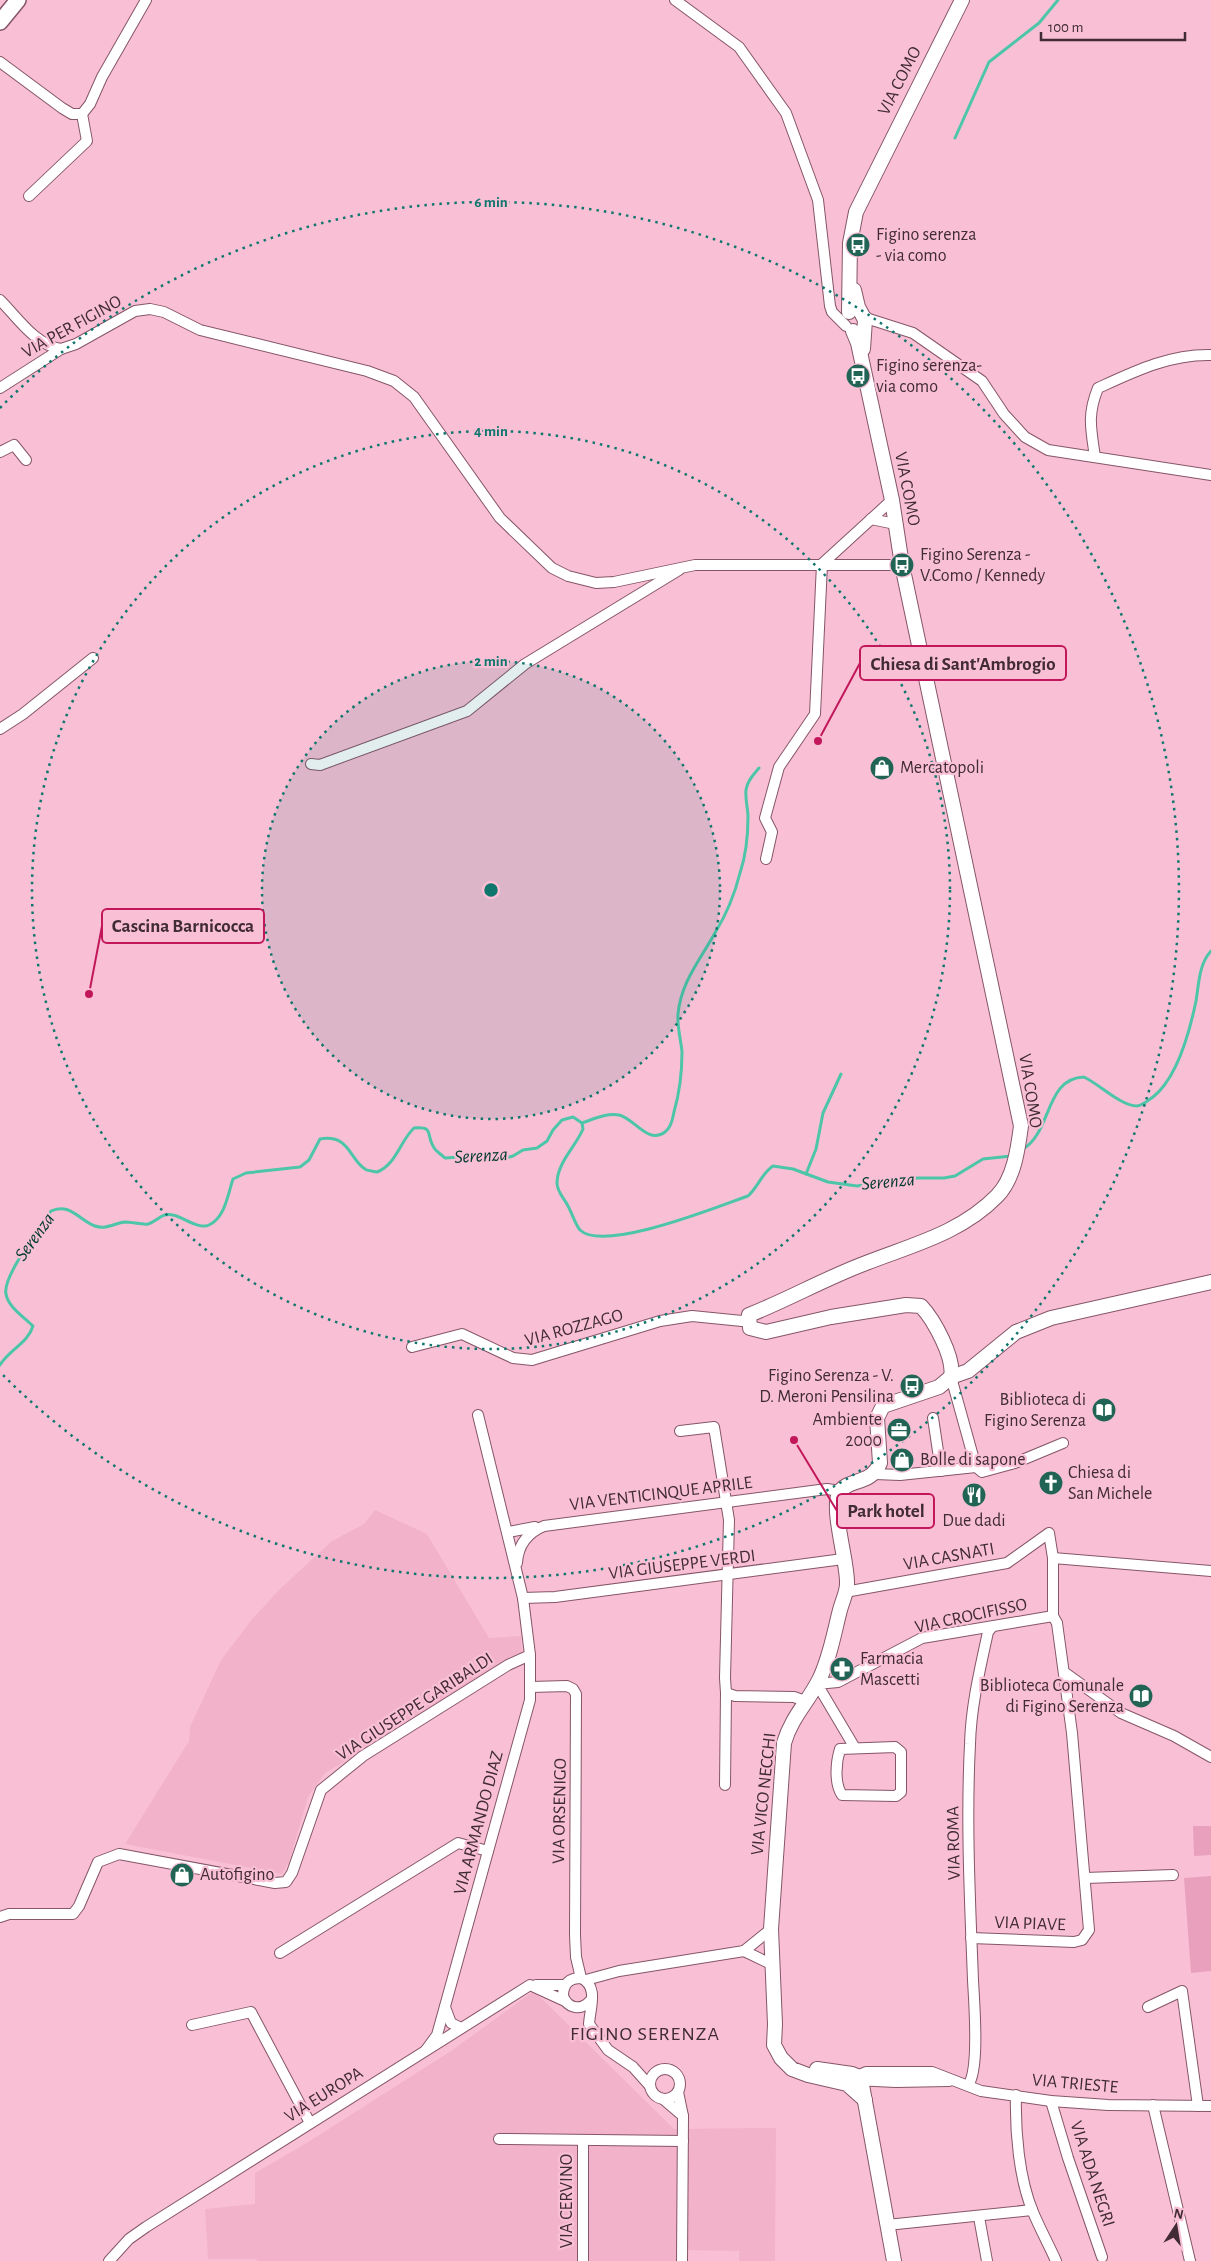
<svg xmlns="http://www.w3.org/2000/svg" width="1211" height="2261" font-family="'Alegreya Sans',sans-serif">
<style>
.built{fill:#f2b2ca}
.green{fill:#e9a0bc}
.lines{fill:none;stroke-linecap:round;stroke-linejoin:round}
.stream{stroke:#4dc5a9;stroke-width:3}
.minor-casing{stroke:#865568;stroke-width:12}
.tertiary-casing{stroke:#865568;stroke-width:16}
.secondary-casing{stroke:#865568;stroke-width:18}
.minor{stroke:#fff;stroke-width:10}
.tertiary{stroke:#fff;stroke-width:14}
.secondary{stroke:#fff;stroke-width:15}
.ring{fill:none;stroke:#0f766e;stroke-width:2.5;stroke-dasharray:2.5 5}
.labels{text-anchor:middle;dominant-baseline:central;stroke-width:4.5;stroke-linejoin:round;paint-order:stroke}
.street-label{font-size:18px;fill:#412b34;stroke:#f9c0d5}
.poi-label{font-size:18px;fill:#412b34;stroke:#f9c0d5;text-anchor:start}
.water-label{font-size:19px;font-style:italic;fill:#00392e;stroke:#f9c0d5}
.quarter-label{font-size:20px;letter-spacing:1px;fill:#412b34;stroke:#f9c0d5}
.centre{fill:#0f766e;stroke:#f9c0d5;stroke-width:2.5}
.ring-label{font-size:15px;text-anchor:middle;font-weight:bold;fill:#0f766e;stroke:#f9c0d5;stroke-width:4.5;stroke-linejoin:round;paint-order:stroke}
.leader{fill:none;stroke:#c2185b;stroke-width:2}
.callout-dot{fill:#c2185b;stroke:#f9c0d5;stroke-width:2}
.callout{fill:#f9c0d5;stroke:#c2185b;stroke-width:2}
.callout-label{font-size:19px;text-anchor:middle;font-weight:bold;fill:#412b34}
</style>
<rect width="100%" height="100%" fill="#f9c0d5"/>
<g class="built">
<path d="M375 1510 427 1534 489 1638 521 1636 522 1657 325 1773 308 1797 289 1862 282 1874 125 1844 189 1741 190 1727 221 1660 253 1618 281 1588 332 1541 364 1524Z"/>
<path d="M534 1991 674 2129 776 2128 775 2261H739V2251L676 2250V2261H256L257 2259H208L205 2209 255 2204V2173L305 2144 451 2051Z"/>
</g>
<g class="green">
<path d="M1193 1826H1211V1855L1194 1856Z"/>
<path d="M1211 1876V1971L1191 1973 1184 1878Z"/>
</g>
<g class="lines">
<g class="stream">
<path d="M955 138 989 62 1039 23 1058 0"/>
<path d="M582 1123C594 1119 606 1113 619 1115 634 1118 648 1145 665 1132 671 1128 673 1118 674 1112 680 1091 682 1074 682 1052 681 1040 677 1027 678 1014 681 982 700 960 715 933 726 915 735 893 740 873 746 855 748 835 748 817 748 808 745 799 746 790 747 781 754 774 759 768"/>
<path d="M1023 1149C1052 1132 1045 1078 1084 1077 1099 1084 1121 1106 1137 1106 1144 1105 1148 1100 1153 1097 1177 1078 1190 1030 1196 1001 1199 983 1199 964 1211 951"/>
<path d="M806 1174 816 1149 823 1113 841 1074"/>
<path d="M0 1365C9 1350 28 1343 33 1326 24 1317 8 1307 6 1294 2 1277 41 1227 51 1211 70 1202 80 1221 95 1226 106 1230 115 1223 125 1222 132 1222 142 1225 148 1224 158 1221 162 1212 173 1215 183 1217 199 1230 209 1225 225 1218 228 1194 233 1179L246 1173 300 1167 309 1160 320 1139C350 1134 349 1159 365 1169 367 1171 374 1171 377 1172 396 1165 400 1141 414 1128 434 1126 426 1134 433 1146 435 1151 441 1154 445 1158L476 1156 502 1159 513 1156 523 1150 537 1148 547 1141 553 1130 562 1120 573 1117 582 1123 583 1129C576 1146 557 1163 557 1183 557 1192 564 1198 568 1206 572 1213 575 1224 580 1230 604 1253 719 1206 748 1196 758 1187 762 1173 773 1166L793 1169 828 1182 857 1186 911 1178H944L955 1176 983 1159 1011 1156"/>
</g>
<defs>
<g id="minor">
<path d="M675 0 739 47 786 113 818 200 830 306 832 312 846 326"/>
<path d="M0 62 62 108 72 114H82"/>
<path d="M82 114 90 104 102 77 146 0"/>
<path d="M29 196 87 141 82 114"/>
<path d="M0 300C17 317 35 345 61 349"/>
<path d="M863 315 869 319 913 333 982 381 1004 414 1025 437 1048 450 1211 475"/>
<path d="M0 388 61 349 76 344 135 311 150 309 164 312 200 330 367 371 394 381 414 397 500 518 552 568 568 576 596 583 614 582 695 565H902"/>
<path d="M0 452 14 445 26 460"/>
<path d="M1095 457C1091 429 1087 415 1098 388 1135 371 1170 354 1211 355"/>
<path d="M871 519 895 524"/>
<path d="M0 729 23 714 93 658"/>
<path d="M311 764 320 765 467 711 525 664 679 570"/>
<path d="M766 859 772 832 765 818 779 767 815 714 822 564 892 500"/>
<path d="M412 1347 462 1334 513 1358 532 1360 660 1321 692 1316 742 1321 748 1318"/>
<path d="M951 1377 976 1467"/>
<path d="M933 1418 941 1471"/>
<path d="M680 1431 714 1427 729 1520 725 1678 726 1693 725 1785"/>
<path d="M875 1474 900 1475 976 1467 982 1472 1015 1463 1063 1443"/>
<path d="M508 1532 535 1527"/>
<path d="M1053 1558 1211 1571"/>
<path d="M517 1563C518 1545 527 1533 544 1526L827 1489 840 1491"/>
<path d="M845 1592 1007 1563 1049 1533 1053 1558V1616L922 1638 838 1682 817 1684 855 1748"/>
<path d="M523 1598 555 1597 843 1559"/>
<path d="M1064 1672 1121 1713 1174 1736 1211 1757"/>
<path d="M531 1687 567 1686 573 1689 576 1694 575 1935 576 1957 581 1978"/>
<path d="M726 1693 735 1696 794 1697 805 1701"/>
<path d="M895 1747 901 1752V1792L896 1796 842 1795C834 1783 836 1762 840 1749Z"/>
<path d="M1085 1878 1173 1875"/>
<path d="M0 1917 9 1914H73L79 1906 98 1862 119 1854 275 1883 286 1882 292 1873 321 1790 363 1756 508 1665 530 1655"/>
<path d="M971 1938 1074 1942 1082 1940 1089 1930 1072 1733 1057 1623 1053 1616"/>
<path d="M744 1951 773 1965"/>
<path d="M280 1953 458 1843 488 1851"/>
<path d="M586 1980 619 1971 744 1951 771 1929"/>
<path d="M536 1985H565"/>
<path d="M590 2001C581 2011 568 2009 563 1996 563 1984 569 1978 581 1978 599 1986 590 2008 589 2024L608 2050 633 2067 650 2086"/>
<path d="M445 2007 451 2023 461 2028"/>
<path d="M1148 2007 1182 1991 1198 2106"/>
<path d="M192 2025 251 2012 310 2123"/>
<path d="M426 2050 437 2035 530 1700V1655L523 1598 478 1415"/>
<circle cx="665" cy="2084" r="15"/>
<path d="M854 2080 896 2082 949 2081"/>
<path d="M856 2081 857 2076 866 2072H932L981 2091 1051 2101 1108 2105 1211 2106"/>
<path d="M968 2085C980 2070 974 2002 973 1980 970 1902 966 1822 970 1744 971 1706 980 1669 988 1632L992 1627"/>
<path d="M678 2092 683 2116 682 2261"/>
<path d="M1016 2095C1015 2131 1019 2179 1033 2212 1040 2229 1049 2245 1056 2261"/>
<path d="M663 2099 683 2116"/>
<path d="M1051 2101 1068 2158 1102 2257"/>
<path d="M1153 2105 1190 2261"/>
<path d="M499 2139 683 2141"/>
<path d="M583 2140V2261"/>
<path d="M979 2217 987 2261"/>
<path d="M887 2225 1032 2210"/>
<path d="M109 2261 129 2239 146 2227 530 1985 565 2001"/>
</g>
<g id="tertiary">
<path d="M854 290 858 307 865 320 863 349"/>
<path d="M849 312 850 243 856 212 962 0"/>
<path d="M853 331 858 343 892 500 902 565 1021 1126C1018 1149 1014 1179 997 1196 961 1233 912 1245 866 1263 826 1278 789 1299 749 1315L750 1328 766 1332 831 1317 906 1305 921 1306C934 1320 955 1358 951 1377"/>
<path d="M817 2069 852 2074 857 2076 862 2085 894 2261"/>
<path d="M865 2100 847 2084 808 2075 792 2069 781 2058 774 2045 775 2024 771 1929 784 1743C791 1718 808 1702 819 1680 830 1658 834 1633 840 1610 842 1602 847 1592 847 1584 848 1563 831 1511 839 1493 847 1478 871 1486 880 1463L877 1418 883 1406 939 1387 951 1377 968 1371 1016 1332 1051 1318 1211 1282"/>
</g>
<path id="secondary" d="M0 22 18 0"/>
</defs>
<use href="#minor" class="minor-casing"/>
<use href="#tertiary" class="tertiary-casing"/>
<use href="#secondary" class="secondary-casing"/>
<use href="#minor" class="minor"/>
<use href="#tertiary" class="tertiary"/>
<use href="#secondary" class="secondary"/>
</g>
<circle cx="491" cy="890" r="229" fill="#0f766e" fill-opacity=".12"/>
<g class="ring">
<circle cx="491" cy="890" r="229"/>
<circle cx="491" cy="890" r="459"/>
<path d="M0 408A688 688 0 1 1 0 1372"/>
</g>
<defs>
<symbol id="bus-disc" viewBox="-11 -11 22 22"><circle r="9.5" fill="#216455" stroke="#f9c0d5"/><path d="M-5-6H5V4H4V6H2V4H-2V6H-4V4H-5ZM-3.5-4V0h7V-4ZM-3.5 1.2v1.5H-2V1.2ZM2 1.2v1.5H3.5V1.2Z" fill="#fff"/></symbol>
<symbol id="shop-disc" viewBox="-11 -11 22 22"><circle r="9.5" fill="#216455" stroke="#f9c0d5"/><path d="M-5-2.5h2.3a2.7 3.5 0 0 1 5.4 0H5L5.5 6h-11ZM-1.5-2.5h3a1.5 2.3 0 0 0-3 0Z" fill="#fff"/></symbol>
<symbol id="library-disc" viewBox="-11 -11 22 22"><circle r="9.5" fill="#216455" stroke="#f9c0d5"/><path d="M-6-4Q-3-5.5-.7-3.5V5Q-3 3-6 4ZM6-4Q3-5.5 .7-3.5V5Q3 3 6 4Z" fill="#fff"/></symbol>
<symbol id="office-disc" viewBox="-11 -11 22 22"><circle r="9.5" fill="#216455" stroke="#f9c0d5"/><path d="M-6-3h4V-5.5h4V-3h4V5H-6ZM-1-4.5V-3h2v-1.5ZM-6 0V1H6V0Z" fill="#fff"/></symbol>
<symbol id="church-disc" viewBox="-11 -11 22 22"><circle r="9.5" fill="#216455" stroke="#f9c0d5"/><path d="M-1.2-6h2.4v3.5h3.3v2.4h-3.3V6h-2.4V-.1h-3.3v-2.4h3.3Z" fill="#fff"/></symbol>
<symbol id="restaurant-disc" viewBox="-11 -11 22 22"><circle r="9.5" fill="#216455" stroke="#f9c0d5"/><path d="M-5-6h1v4h1v-4h1v4h1v-4h1v5L-1.5 .5V6h-2V.5L-5-1ZM5-6V6H3V1.5H1.5Q1.5-4 5-6Z" fill="#fff"/></symbol>
<symbol id="pharmacy-disc" viewBox="-11 -11 22 22"><circle r="9.5" fill="#216455" stroke="#f9c0d5"/><path d="M-2-6h4v4h4v4h-4v4h-4v-4h-4v-4h4Z" fill="#fff"/></symbol>
</defs>
<g fill-rule="evenodd">
<use href="#bus-disc" x="844" y="231" width="28" height="28"/>
<use href="#bus-disc" x="844" y="362" width="28" height="28"/>
<use href="#bus-disc" x="888" y="551" width="28" height="28"/>
<use href="#shop-disc" x="868" y="754" width="28" height="28"/>
<use href="#bus-disc" x="898" y="1372" width="28" height="28"/>
<use href="#library-disc" x="1090" y="1396" width="28" height="28"/>
<use href="#office-disc" x="885" y="1416" width="28" height="28"/>
<use href="#shop-disc" x="888" y="1446" width="28" height="28"/>
<use href="#church-disc" x="1037" y="1469" width="28" height="28"/>
<use href="#restaurant-disc" x="960" y="1481" width="28" height="28"/>
<use href="#pharmacy-disc" x="828" y="1655" width="28" height="28"/>
<use href="#library-disc" x="1127" y="1682" width="28" height="28"/>
<use href="#shop-disc" x="168" y="1861" width="28" height="28"/>
</g>
<g class="labels">
<g class="street-label">
<text transform="translate(900 81) rotate(-63)">VIA COMO</text>
<text transform="translate(72 327) rotate(-29)">VIA PER FIGINO</text>
<text transform="translate(907 489) rotate(79)">VIA COMO</text>
<text transform="translate(1030 1091) rotate(81)">VIA COMO</text>
<text transform="translate(574 1328) rotate(-15)">VIA ROZZAGO</text>
<text transform="translate(661 1494) rotate(-7)">VIA VENTICINQUE APRILE</text>
<text transform="translate(949 1557) rotate(-10)">VIA CASNATI</text>
<text transform="translate(682 1565) rotate(-7)">VIA GIUSEPPE VERDI</text>
<text transform="translate(971 1616) rotate(-12)">VIA CROCIFISSO</text>
<text transform="translate(415 1707) rotate(-33)">VIA GIUSEPPE GARIBALDI</text>
<text transform="translate(764 1794) rotate(-84)">VIA VICO NECCHI</text>
<text transform="translate(560 1811) rotate(-89)">VIA ORSENIGO</text>
<text transform="translate(479 1823) rotate(-75)">VIA ARMANDO DIAZ</text>
<text transform="translate(954 1843) rotate(-91)">VIA ROMA</text>
<text transform="translate(1030 1924) rotate(2)">VIA PIAVE</text>
<text transform="translate(1075 2084) rotate(5)">VIA TRIESTE</text>
<text transform="translate(324 2095) rotate(-32)">VIA EUROPA</text>
<text transform="translate(1092 2174) rotate(72)">VIA ADA NEGRI</text>
<text transform="translate(567 2201) rotate(-90)">VIA CERVINO</text>
</g>
<g class="poi-label">
<text x="876" y="235">Figino serenza<tspan x="876" dy="21">- via como</tspan></text>
<text x="876" y="366">Figino serenza-<tspan x="876" dy="21">via como</tspan></text>
<text x="920" y="555">Figino Serenza -<tspan x="920" dy="21">V.Como / Kennedy</tspan></text>
<text x="900" y="768">Mercatopoli</text>
<text x="894" y="1376" text-anchor="end">Figino Serenza - V.<tspan x="894" dy="21">D. Meroni Pensilina</tspan></text>
<text x="1086" y="1400" text-anchor="end">Biblioteca di<tspan x="1086" dy="21">Figino Serenza</tspan></text>
<text x="882" y="1420" text-anchor="end">Ambiente<tspan x="882" dy="21">2000</tspan></text>
<text x="920" y="1460">Bolle di sapone</text>
<text x="1068" y="1473">Chiesa di<tspan x="1068" dy="21">San Michele</tspan></text>
<text x="974" y="1521" text-anchor="middle">Due dadi</text>
<text x="860" y="1659">Farmacia<tspan x="860" dy="21">Mascetti</tspan></text>
<text x="1124" y="1686" text-anchor="end">Biblioteca Comunale<tspan x="1124" dy="21">di Figino Serenza</tspan></text>
<text x="200" y="1875">Autofigino</text>
</g>
<g class="water-label">
<text transform="translate(481 1156) rotate(-3)">Serenza</text>
<text transform="translate(888 1182) rotate(-5)">Serenza</text>
<text transform="translate(35 1237) rotate(-54)">Serenza</text>
</g>
<g class="quarter-label">
<text x="645" y="2034">FIGINO SERENZA</text>
</g>
</g>
<circle cx="491" cy="890" r="8" class="centre"/>
<g class="ring-label">
<text x="491" y="207">6 min</text>
<text x="491" y="436">4 min</text>
<text x="491" y="666">2 min</text>
</g>
<path class="leader" d="M818 741L860 663M89 994L102 926M794 1440L837 1511"/>
<g class="callout-dot">
<circle cx="818" cy="741" r="5"/>
<circle cx="89" cy="994" r="5"/>
<circle cx="794" cy="1440" r="5"/>
</g>
<g class="callout">
<rect x="860" y="646" width="206" height="34" rx="5"/>
<rect x="102" y="909" width="162" height="34" rx="5"/>
<rect x="837" y="1494" width="97" height="34" rx="5"/>
</g>
<g class="callout-label">
<text x="963" y="670">Chiesa di Sant'Ambrogio</text>
<text x="183" y="932">Cascina Barnicocca</text>
<text x="886" y="1517">Park hotel</text>
</g>
<g transform="translate(1176 2226) rotate(12)" stroke="#f9c0d5" stroke-width="4" paint-order="stroke">
<path d="M0-4L9 19L0 12L-9 19Z" fill="#412b34"/>
<text y="-8" font-size="14" font-weight="bold" text-anchor="middle" fill="#412b34">N</text>
</g>
<path d="M1041 32v8h144v-8" fill="none" stroke="#412b34" stroke-width="2.5"/>
<text x="1048" y="32" font-size="15" fill="#412b34" stroke="#f9c0d5" stroke-width="4" paint-order="stroke">100 m</text>
</svg>
